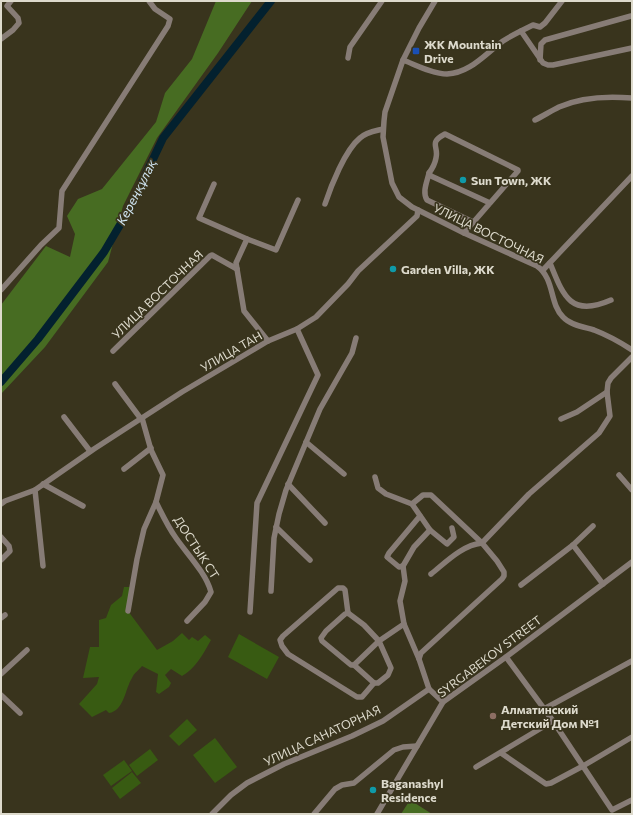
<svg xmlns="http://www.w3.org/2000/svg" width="633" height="815" font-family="Commissioner,sans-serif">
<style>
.green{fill:#385b12}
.forest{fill:#476c22}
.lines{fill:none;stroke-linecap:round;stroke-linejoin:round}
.river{stroke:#03212f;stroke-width:8}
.minor{stroke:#877c76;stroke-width:5.5}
.transit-dot{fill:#1a4fb4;stroke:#39341d;stroke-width:1.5}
.culture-dot{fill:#0f9aa8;stroke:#39341d;stroke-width:1.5}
.education-dot{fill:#8d6e63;stroke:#39341d;stroke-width:1.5}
.labels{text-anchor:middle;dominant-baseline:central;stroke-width:3.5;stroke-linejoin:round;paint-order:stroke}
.poi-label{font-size:12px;font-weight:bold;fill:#dddacc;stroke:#39341d;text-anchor:start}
.street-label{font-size:12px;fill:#dddacc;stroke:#39341d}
.water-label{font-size:13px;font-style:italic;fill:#d0e5f2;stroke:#39341d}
</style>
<rect width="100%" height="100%" fill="#39341d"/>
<g class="green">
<path d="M124 587H132L128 611 157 650 173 641 182 633 189 640 192 637 198 641 205 635 211 640C203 654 196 668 182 676L171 669 165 675 171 683 169 687 159 694 156 692 158 674 142 666C139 670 134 673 132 678 125 689 124 711 109 713L106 710 92 717 79 704 97 684 99 677 83 678 90 647H99V620L106 618 111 605 122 596Z"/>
<path d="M239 634 279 657 267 679 228 657Z"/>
<path d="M187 719 197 730 179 746 169 736Z"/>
<path d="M215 738 237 767 215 783 193 755Z"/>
<path d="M150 749 158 760 137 776 129 765Z"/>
<path d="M124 760 132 771 111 786 103 775Z"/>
<path d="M132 772 141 783 120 799 112 788Z"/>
</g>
<g class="forest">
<path d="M216 1H252L218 53 157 138 123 206 108 262 45 347 1 394V305L46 246 70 257 75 234 67 216 78 199 102 189 156 122 165 93 192 59Z"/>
<path d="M410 800 432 814H401Z"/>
</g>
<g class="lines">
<path class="river" d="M1 382 38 339 104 252 130 208 163 138 271 1"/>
<g class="minor">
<path d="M435 1 419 28 403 60 385 112 384 121 383 137 392 183 399 197 412 207 464 233 537 266C555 279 549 303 563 317 570 325 584 327 594 330 607 335 620 342 632 350"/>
<path d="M521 31 543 63 548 65H553L632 48"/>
<path d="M1 39 13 30 19 23 18 18 7 6 11 1"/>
<path d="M348 58 350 47 382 1"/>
<path d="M403 60C416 65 433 74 447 74 470 73 485 54 503 41 512 35 523 30 533 25L540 27 545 23 562 1"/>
<path d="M540 60 541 44 545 40 631 16"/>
<path d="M535 120C543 116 551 111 559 107 581 97 608 96 632 98"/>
<path d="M429 173C427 182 422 192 427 200L473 222"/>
<path d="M214 184 199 218 247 239 236 263 244 311 268 341"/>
<path d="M325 204C331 186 345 150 360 138 366 132 375 131 383 129"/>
<path d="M464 233 518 171V170L445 134C428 143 439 146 436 158 435 164 432 169 429 173L431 176 490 203"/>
<path d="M247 239 276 250 298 200"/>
<path d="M550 263C563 295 570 318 611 300"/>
<path d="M543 270 632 176"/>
<path d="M1 290 41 245 59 228 62 191 168 26 170 19 155 9 149 1"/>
<path d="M113 351 210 256 212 255 237 269"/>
<path d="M115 384 141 419"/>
<path d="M64 417 90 451"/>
<path d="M561 419 577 412 607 392"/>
<path d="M306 442 344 474"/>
<path d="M124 469 151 448"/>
<path d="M619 475 632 490"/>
<path d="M375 477 378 488 386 494 412 504 423 495H431L482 543 497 561 504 572V576L502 579 421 653 419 659 429 689"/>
<path d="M43 484 83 506"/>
<path d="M288 484 325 523"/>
<path d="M156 502C162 514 168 527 176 538 187 554 206 573 211 592L205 602 187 621"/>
<path d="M1 504 5 501 35 490"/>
<path d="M412 504 430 530"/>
<path d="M276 527 310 560"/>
<path d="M1 537 9 546 10 551 1 560"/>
<path d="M573 545 603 584"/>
<path d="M43 566 35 490 94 449 182 392 268 341 297 329 316 317 348 284 358 271 417 216 418 210"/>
<path d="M403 566 399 567 387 557 389 553 420 516"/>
<path d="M431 574C445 563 462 545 482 543L529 494 599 433 610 416 607 392 608 383 611 378 632 357"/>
<path d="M521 585 573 545 593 526"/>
<path d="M271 591 274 538 279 514 286 490 320 409 352 353 356 338"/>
<path d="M128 611 137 559 144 529 156 502 163 475 151 450 142 418"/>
<path d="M250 612 257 503 318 375 297 329"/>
<path d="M348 613 345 590 343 588H338L283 636 280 640 282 646 288 654 357 697H362L374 683"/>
<path d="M348 613 364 625 379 641 354 665H351L322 641 321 638 326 631 345 614Z"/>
<path d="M1 618 5 615"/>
<path d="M506 657 553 721 612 810 632 800"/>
<path d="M419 659 404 624 400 601 405 581 403 566 414 547 430 530 447 544 454 537 452 528"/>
<path d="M354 665 374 683H378L388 675 391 668 379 641 404 624"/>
<path d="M1 674 27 650"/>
<path d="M1 695 20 713"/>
<path d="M544 709 632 661"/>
<path d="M501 753 546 784 551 783 583 766 632 737"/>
<path d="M476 767 553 721"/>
<path d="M212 814 231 795 247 783 284 764 352 736 383 721 429 689 443 702"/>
<path d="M314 814 335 789 342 785 354 783 394 750 403 747 417 746"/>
<path d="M377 814 443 702 506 657 632 562"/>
</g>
</g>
<rect class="transit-dot" x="412" y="47" width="8" height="8" rx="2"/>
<g class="culture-dot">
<circle cx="463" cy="180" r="4"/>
<circle cx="393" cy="269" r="4"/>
<circle cx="373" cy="790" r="4"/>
</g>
<circle class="education-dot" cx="493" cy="716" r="4"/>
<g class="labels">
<g class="poi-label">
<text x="424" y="44">ЖК Mountain<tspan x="424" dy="14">Drive</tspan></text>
<text x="471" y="180">Sun Town, ЖК</text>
<text x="401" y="269">Garden Villa, ЖК</text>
<text x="501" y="709">Алматинский<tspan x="501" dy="14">Детский Дом №1</tspan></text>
<text x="381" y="783">Baganashyl<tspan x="381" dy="14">Residence</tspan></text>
</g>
<g class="street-label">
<text transform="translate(489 233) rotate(26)">УЛИЦА ВОСТОЧНАЯ</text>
<text transform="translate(157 294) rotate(-44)">УЛИЦА ВОСТОЧНАЯ</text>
<text transform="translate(231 351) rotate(-30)">УЛИЦА ТАН</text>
<text transform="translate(197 547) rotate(57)">ДОСТЫК СТ</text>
<text transform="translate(489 656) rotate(-37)">SYRGABEKOV STREET</text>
<text transform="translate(322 735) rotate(-25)">УЛИЦА САНАТОРНАЯ</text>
</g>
<g class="water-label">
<text transform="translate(136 192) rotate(-63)">Кереңқұлақ</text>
</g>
</g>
<rect width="633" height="815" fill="none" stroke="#dddacc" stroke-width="4"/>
</svg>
